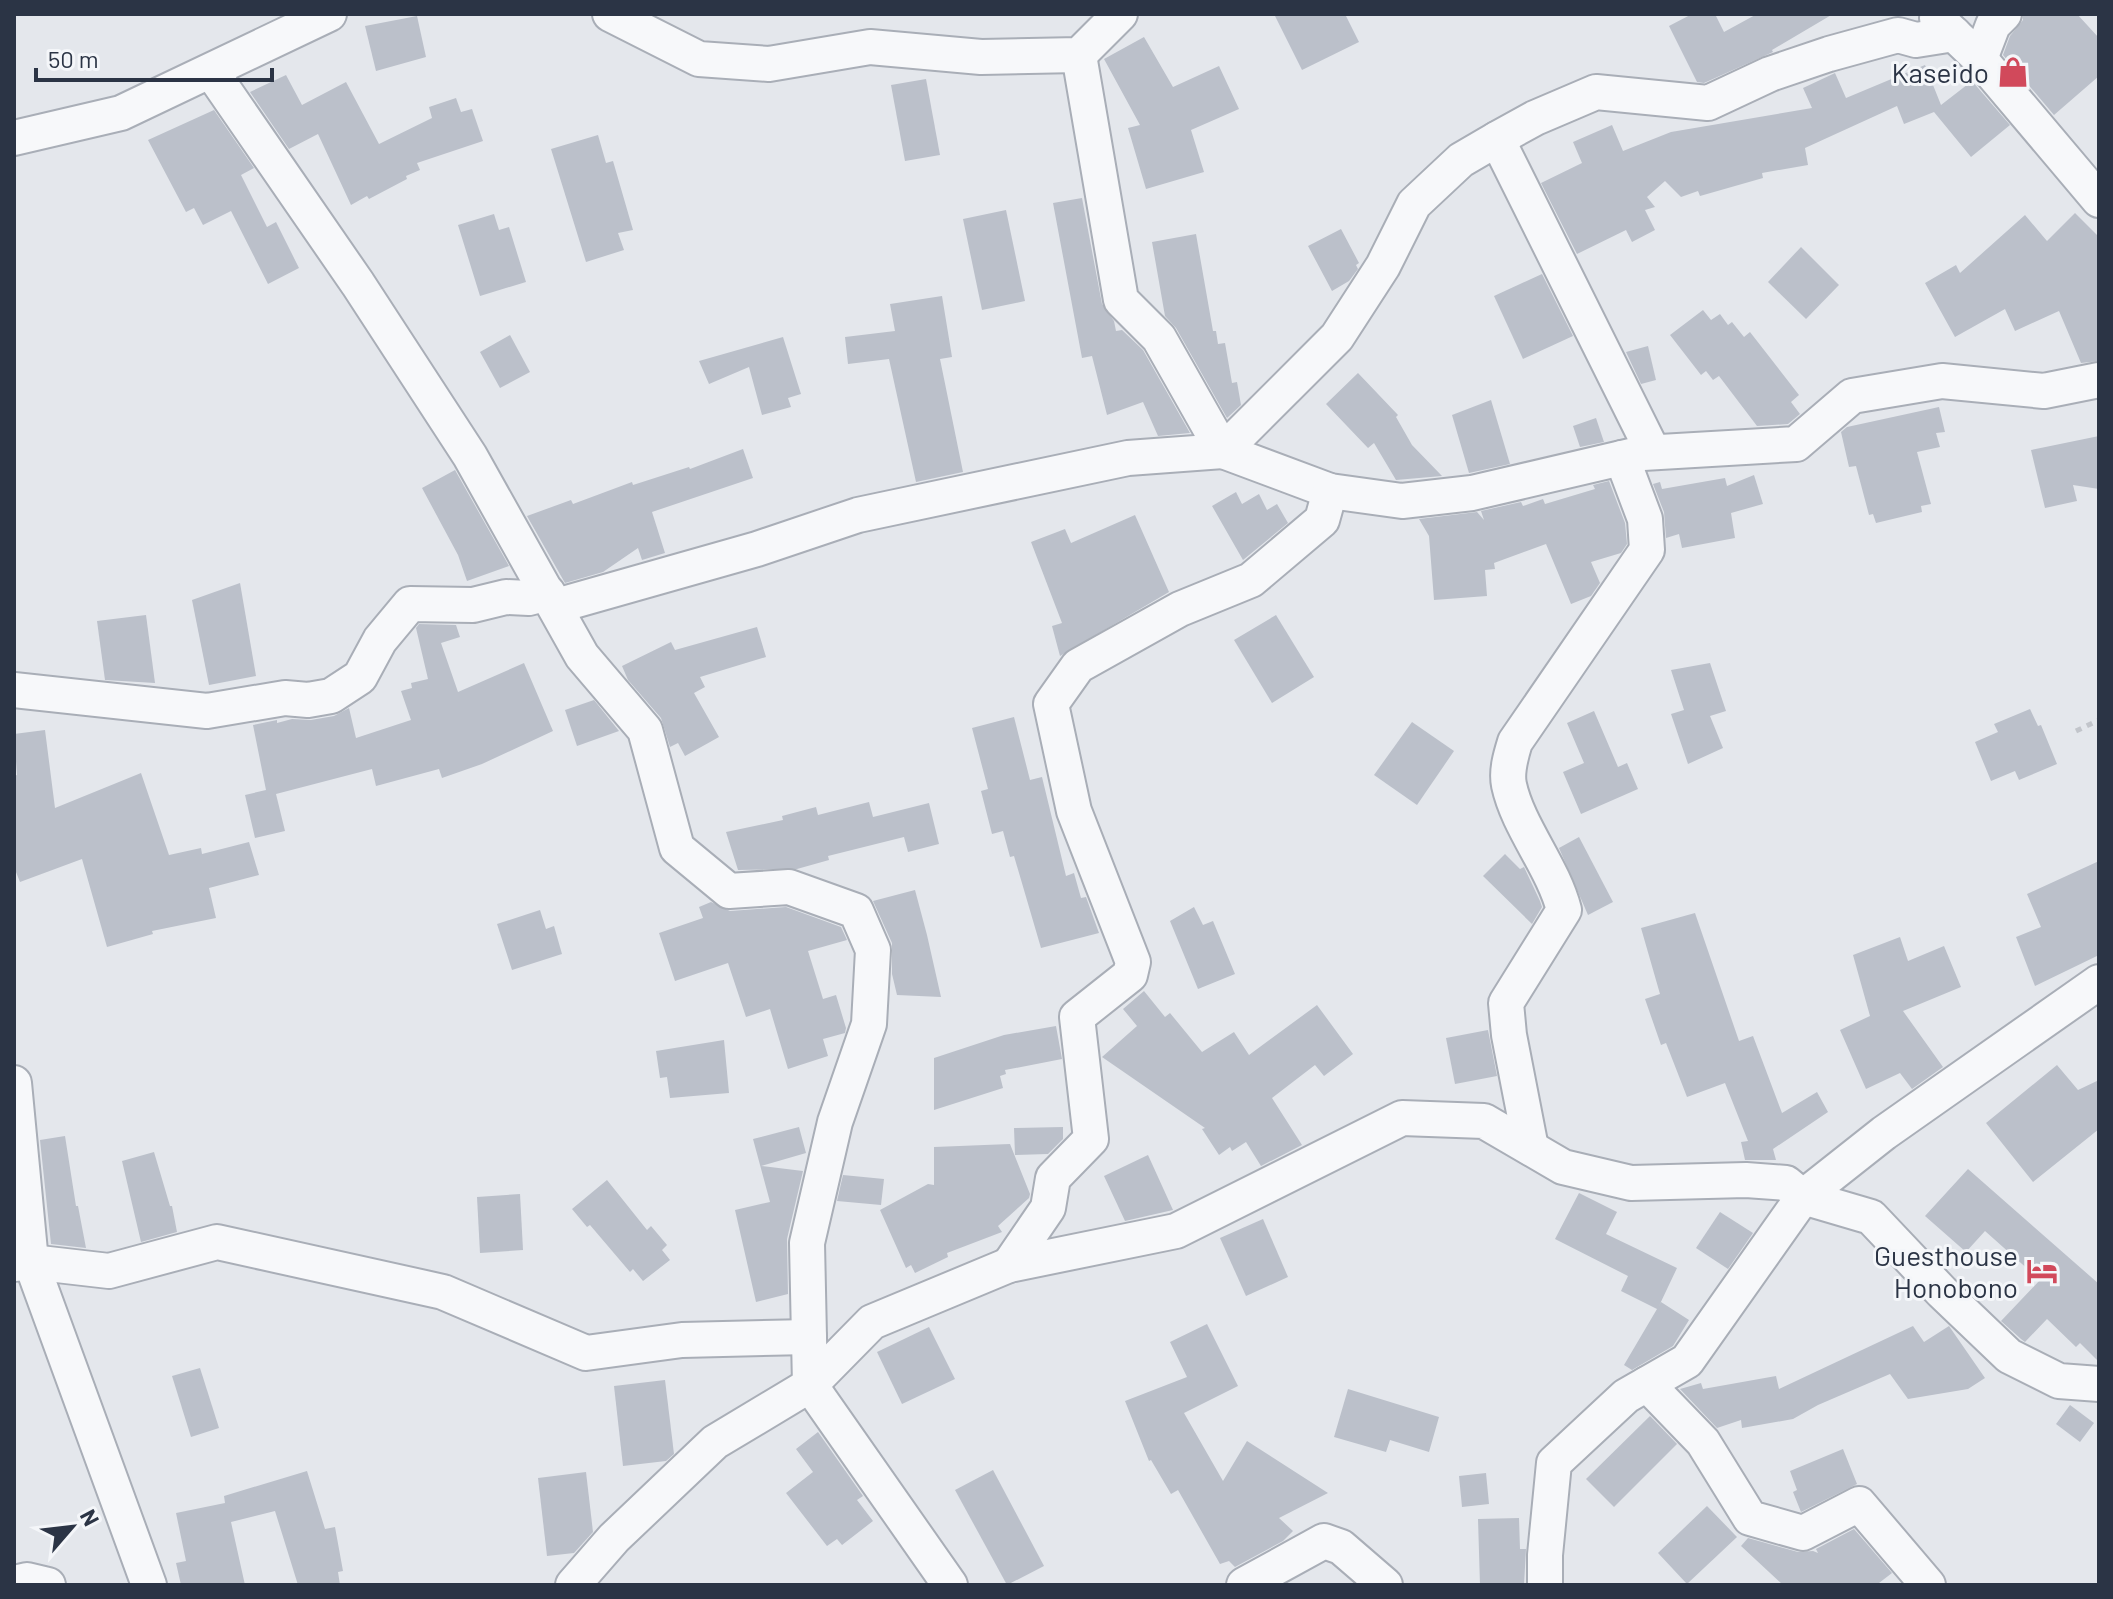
<svg xmlns="http://www.w3.org/2000/svg" width="2113" height="1599" font-family="Barlow,sans-serif">
<style>
.building{fill:#bbc0ca}
.lines{fill:none;stroke-linecap:round;stroke-linejoin:round}
.minor-casing{stroke:#a9aeb7;stroke-width:38}
.path{stroke:#c2c5cb;stroke-width:5;stroke-dasharray:6 6;stroke-linecap:butt}
.minor{stroke:#f7f8fa;stroke-width:34}
.labels{text-anchor:middle;dominant-baseline:central;stroke-width:6;stroke-linejoin:round;paint-order:stroke}
.poi-label{font-size:28px;fill:#2b3445;stroke:#f4f6f9;text-anchor:end}
</style>
<rect width="100%" height="100%" fill="#e4e7ec"/>
<g class="building">
<path d="M1274 14H1345L1359 42 1302 70Z"/>
<path d="M1692 14H1715L1724 32 1757 14H1833L1772 50 1773 52 1704 83 1697 82 1669 26Z"/>
<path d="M2023 14H2077L2099 38V76L2054 115 2003 55 2010 36 2023 20Z"/>
<path d="M417 16 426 57 376 71 365 26Z"/>
<path d="M1144 37 1173 87 1219 66 1239 109 1191 130 1204 172 1146 189 1128 128 1140 125 1104 59Z"/>
<path d="M1925 65 1941 105 1972 81 2010 125 1971 157 1934 112 1904 124 1897 106 1805 148 1808 165 1762 173 1763 178 1700 196 1698 191 1681 197 1665 181 1647 197 1655 207 1645 210 1655 230 1632 242 1626 230 1577 254 1541 183 1582 163 1573 142 1612 125 1623 151 1671 132 1812 108 1803 88 1835 73 1846 98Z"/>
<path d="M286 75 302 105 346 82 379 144 432 118 429 107 456 98 461 112 472 109 483 141 417 163 420 170 406 176 407 179 369 199 367 196 351 205 318 134 289 149 250 92Z"/>
<path d="M926 79 940 155 905 161 891 85Z"/>
<path d="M214 110 254 168 241 175 267 227 276 222 299 268 268 284 231 211 203 225 194 208 186 212 148 140Z"/>
<path d="M598 135 606 163 613 161 633 230 618 233 624 250 586 262 551 149Z"/>
<path d="M1082 198 1102 304 1114 321 1116 331 1122 330 1143 350 1190 433 1158 436 1143 402 1107 415 1092 356 1082 358 1053 203Z"/>
<path d="M1006 210 1025 301 982 310 963 219Z"/>
<path d="M2075 213 2099 237V361L2081 363 2059 311 2015 331 2005 309 1955 337 1925 283 1956 265 1960 273 2025 215 2047 241Z"/>
<path d="M494 214 499 230 509 227 526 282 480 296 458 225Z"/>
<path d="M1341 229 1359 263 1356 265 1358 269 1349 281 1332 291 1308 246Z"/>
<path d="M1196 234 1213 331H1216L1218 344 1225 343 1232 383 1237 382 1241 405 1227 418 1176 328 1165 316 1152 242Z"/>
<path d="M1801 247 1839 285 1806 319 1768 282Z"/>
<path d="M1542 274 1573 336 1523 359 1494 296Z"/>
<path d="M942 296 952 357 940 359 963 472 916 482 889 359 848 364 845 337 895 331 890 304Z"/>
<path d="M1703 310 1711 320 1720 314 1728 325 1732 322 1744 337 1750 332 1799 395 1791 402 1800 414 1788 424 1757 426 1719 376 1713 380 1706 371 1701 375 1670 335Z"/>
<path d="M510 335 530 372 500 388 480 352Z"/>
<path d="M783 337 801 394 788 398 791 407 762 415 749 367 709 384 699 361Z"/>
<path d="M1648 346 1656 380 1641 384 1626 352Z"/>
<path d="M1358 373 1398 415 1396 417 1412 445 1442 476 1396 480 1374 443 1368 448 1326 404Z"/>
<path d="M1491 400 1510 464 1469 473 1452 415Z"/>
<path d="M1939 407 1945 432 1936 433 1940 447 1917 452 1931 504 1921 506 1922 512 1876 523 1873 514 1869 515 1856 466 1849 467 1841 432 1847 427Z"/>
<path d="M1596 418 1604 442 1580 447 1573 426Z"/>
<path d="M2099 436V489L2073 485 2077 501 2045 508 2031 450Z"/>
<path d="M743 449 753 478 652 512 665 553 642 560 638 548 603 572 565 583 527 516 571 500 573 504 632 482 633 485 689 467 690 469Z"/>
<path d="M455 470 509 566 467 581 458 555 422 488Z"/>
<path d="M1754 475 1763 504 1731 513 1735 538 1682 548 1679 534 1666 538 1664 512 1653 484 1660 482 1662 489 1725 478 1727 486Z"/>
<path d="M1609 481 1625 523 1627 544 1621 553 1591 562 1600 583 1591 596 1571 604 1546 544 1494 563 1495 569 1485 570 1487 596 1434 600 1429 536 1419 519 1477 512 1484 520 1481 511 1521 502 1523 506 1543 499 1545 504 1595 489 1593 485Z"/>
<path d="M1236 492 1242 504 1259 494 1267 510 1277 504 1288 523 1243 560 1212 506Z"/>
<path d="M1135 515 1169 592 1060 656 1052 626 1062 623 1031 542 1065 529 1071 543Z"/>
<path d="M240 583 256 676 209 685 192 600Z"/>
<path d="M146 615 155 683 105 680 97 621Z"/>
<path d="M1276 615 1314 677 1272 703 1234 640Z"/>
<path d="M419 624 456 625 460 637 441 643 458 692 524 663 553 731 482 764 442 778 439 769 376 786 372 769 276 794 285 831 255 838 245 795 266 790 253 725 277 720V723L292 719 311 720 334 716 349 708 356 738 411 720 401 691 412 688 411 683 428 679 416 628Z"/>
<path d="M757 627 766 657 700 677 705 687 694 693 719 737 685 756 678 743 670 747 661 718 628 680 622 666 671 642 675 650Z"/>
<path d="M1710 663 1726 711 1710 716 1723 748 1688 764 1671 714 1684 710 1671 670Z"/>
<path d="M594 700 619 731 577 746 565 710Z"/>
<path d="M2030 709 2038 726 2041 725 2057 764 2019 780 2015 771 1991 781 1975 742 1998 732 1994 724Z"/>
<path d="M1594 711 1618 767 1627 763 1638 789 1581 814 1563 772 1584 763 1567 723Z"/>
<path d="M1014 717 1030 780 1042 777 1066 876 1074 873 1081 898 1086 897 1099 933 1041 948 1014 856 1010 857 1003 831 992 834 981 791 988 789 972 728Z"/>
<path d="M1412 722 1454 751 1417 805 1374 775Z"/>
<path d="M45 730 55 808 141 773 169 855 201 848 202 854 249 842 259 875 209 888 216 918 152 931 153 934 107 947 82 859 20 882 14 867V776L17 775 14 734Z"/>
<path d="M869 802 873 817 929 803 939 844 908 852 904 837 828 856 829 860 797 869 738 870 726 832 783 820 782 816 816 807 818 815Z"/>
<path d="M1579 837 1613 902 1588 915 1559 848Z"/>
<path d="M1505 854 1520 869 1524 867 1540 901 1542 907 1532 924 1483 876Z"/>
<path d="M2099 861V955L2035 986 2016 937 2041 927 2027 894Z"/>
<path d="M915 890 927 935 941 997 897 995 892 974V943L873 901Z"/>
<path d="M711 902 730 911 786 907 841 927 847 940 808 951 823 999 836 995 846 1028 845 1033 823 1039 828 1056 788 1069 770 1009 746 1017 728 963 675 981 659 933 703 918 699 907Z"/>
<path d="M1194 907 1203 925 1213 921 1235 974 1198 989 1170 921Z"/>
<path d="M540 910 546 929 554 926 562 954 512 970 497 924Z"/>
<path d="M1695 913 1739 1041 1753 1036 1782 1113 1817 1092 1828 1112 1773 1149 1776 1160H1745L1741 1142 1748 1141 1725 1083 1687 1097 1666 1043 1661 1045 1645 999 1660 994 1641 928Z"/>
<path d="M1900 937 1908 961 1944 946 1961 987 1903 1011 1943 1067 1912 1089 1900 1073 1866 1089 1840 1030 1870 1016 1853 955Z"/>
<path d="M1144 991 1165 1017 1170 1013 1202 1052 1234 1032 1249 1055 1317 1005 1353 1054 1324 1076 1315 1065 1272 1098 1302 1145 1261 1166 1246 1142 1232 1151 1230 1147 1219 1155 1202 1129 1205 1128 1102 1057 1137 1026 1123 1009Z"/>
<path d="M1056 1026 1062 1059 1005 1070 1006 1074 1000 1076 1003 1088 934 1110V1058L1004 1035Z"/>
<path d="M1488 1030 1497 1076 1455 1084 1446 1038Z"/>
<path d="M724 1040 729 1093 670 1098 667 1077 660 1078 656 1051Z"/>
<path d="M2057 1065 2078 1090 2099 1080V1129L2033 1182 1986 1123Z"/>
<path d="M799 1127 806 1153 761 1166 803 1171 787 1239 788 1294 756 1302 735 1210 770 1202 753 1139Z"/>
<path d="M1063 1127V1139L1048 1154 1015 1155 1014 1128Z"/>
<path d="M65 1136 76 1206H78L86 1248 51 1244 40 1140Z"/>
<path d="M1010 1144 1030 1194 1029 1198 998 1226 1002 1232 947 1253 948 1257 915 1273 911 1265 906 1268 880 1210 928 1184 934 1185V1147Z"/>
<path d="M154 1152 170 1206H172L177 1232 141 1242 122 1161Z"/>
<path d="M1148 1155 1173 1210 1125 1221 1104 1176Z"/>
<path d="M1968 1169 2099 1284V1362L2080 1343 2076 1347 2047 1319 2025 1342 2021 1339 2001 1321 2040 1280 1985 1231 1966 1252 1925 1216Z"/>
<path d="M843 1175 884 1179 881 1205 837 1201Z"/>
<path d="M607 1180 647 1230 651 1226 667 1245 662 1250 670 1260 643 1281 633 1269 630 1272 590 1225 587 1227 572 1209Z"/>
<path d="M1579 1193 1617 1212 1606 1234 1677 1268 1659 1306 1661 1302 1689 1320 1673 1346 1632 1370 1624 1365 1657 1309 1621 1291 1628 1276 1555 1239Z"/>
<path d="M520 1194 523 1250 480 1253 477 1197Z"/>
<path d="M1720 1212 1753 1233 1728 1269 1696 1248Z"/>
<path d="M1263 1219 1288 1277 1246 1296 1220 1238Z"/>
<path d="M1207 1324 1238 1386 1184 1413 1223 1481 1247 1441 1328 1493 1279 1518 1293 1531 1283 1541 1235 1567 1229 1561 1220 1564 1178 1490 1171 1494 1151 1460 1149 1461 1125 1401 1187 1377 1170 1342Z"/>
<path d="M1913 1326 1924 1342 1949 1326 1985 1378 1968 1389 1908 1399 1890 1374 1818 1405 1793 1419 1742 1428 1741 1420 1717 1428 1680 1389 1701 1383 1703 1389 1776 1376 1779 1389Z"/>
<path d="M929 1327 955 1379 902 1404 877 1352Z"/>
<path d="M200 1368 219 1428 191 1437 172 1376Z"/>
<path d="M665 1380 674 1454 666 1461 623 1466 614 1386Z"/>
<path d="M1348 1389 1439 1417 1429 1452 1390 1440 1386 1452 1334 1437Z"/>
<path d="M2070 1405 2094 1423 2080 1442 2056 1424Z"/>
<path d="M1650 1416 1677 1444 1614 1507 1586 1479Z"/>
<path d="M818 1432 863 1496 857 1500 873 1521 842 1545 837 1539 827 1546 786 1493 813 1472 796 1449Z"/>
<path d="M1843 1449 1857 1484 1801 1512 1793 1492 1797 1490 1790 1471Z"/>
<path d="M993 1470 1044 1566 1007 1585 955 1490Z"/>
<path d="M307 1471 325 1529 335 1527 343 1571 338 1572 340 1585H298L275 1511 231 1522 245 1585H181L176 1563 186 1561 176 1513 225 1503 224 1496Z"/>
<path d="M586 1472 593 1532 574 1553 547 1556 538 1478Z"/>
<path d="M1486 1473 1489 1504 1462 1507 1459 1476Z"/>
<path d="M1707 1506 1737 1537 1687 1584 1658 1553Z"/>
<path d="M1519 1518 1520 1549H1526L1524 1585H1480L1478 1519Z"/>
<path d="M1854 1529 1892 1573 1879 1583 1883 1585H1783L1741 1546 1748 1538 1798 1552 1813 1551 1818 1553 1816 1549Z"/>
</g>
<g class="lines">
<defs>
<g id="minor">
<path d="M610 14 699 59 769 64 870 47 981 57 1079 55 1120 14"/>
<path d="M1937 18 1980 59 2099 200"/>
<path d="M1079 55 1121 300 1159 338 1223 451 1330 491 1402 501 1472 493 1643 453 1796 444 1852 396 1942 381 2044 391 2099 380"/>
<path d="M1980 59 1993 25 2004 14"/>
<path d="M211 71 358 284 470 456 582 656 645 730 677 848 729 891 789 887 856 911 873 950 869 1024 835 1122 807 1243 810 1385 950 1585"/>
<path d="M14 138 121 113 329 14"/>
<path d="M1497 139 1653 452"/>
<path d="M556 606 757 549 858 515 1128 458 1223 451 1337 337 1383 266 1414 204 1461 160 1497 139 1535 118 1596 92 1708 103 1770 74 1829 54 1898 35 1916 40 1954 34"/>
<path d="M14 690 207 711 285 698 308 700 331 696 360 677 380 640 410 604 473 605 506 597 529 598 548 593"/>
<path d="M14 1083 31 1262 149 1585"/>
<path d="M1531 1148 1509 1035 1506 1003 1564 910C1553 867 1518 827 1509 785 1506 771 1511 755 1515 742L1647 550 1645 519 1622 458"/>
<path d="M14 1264 31 1262 109 1271 217 1242 443 1292 586 1353 682 1340 809 1337"/>
<path d="M1009 1265 1048 1208 1053 1178 1091 1139 1077 1017 1130 975 1133 962 1074 811 1051 704 1078 666 1180 609 1251 580 1322 520 1330 491"/>
<path d="M1647 1384 1703 1442 1750 1518 1803 1533 1859 1504 1928 1585"/>
<path d="M14 1583 27 1580 48 1585"/>
<path d="M573 1585 614 1538 715 1442 810 1385 872 1322 1009 1265 1176 1231 1402 1118 1484 1121 1563 1167 1631 1183 1746 1180 1786 1183 1803 1197 1871 1217 1942 1292 2009 1356 2059 1381 2099 1384"/>
<path d="M1244 1585 1324 1541 1341 1547 1385 1585"/>
<path d="M1545 1585V1555L1554 1463 1626 1396 1687 1361 1803 1197 1884 1133 2099 982"/>
</g>
</defs>
<use href="#minor" class="minor-casing"/>
<path class="path" d="M2076 731 2099 720"/>
<use href="#minor" class="minor"/>
</g>
<defs>
<symbol id="shop-bare" viewBox="-9 -9 18 18"><path d="M-5-2.5h2.3a2.7 3.5 0 0 1 5.4 0H5L5.5 6h-11ZM-1.5-2.5h3a1.5 2.3 0 0 0-3 0Z" fill="#d1495b" stroke="#f4f6f9" stroke-width="2.5" paint-order="stroke"/></symbol>
<symbol id="hotel-bare" viewBox="-9 -9 18 18"><path d="M-6-4.5h1.5V1H6V5H4.5V3h-9V5H-6ZM-4 0a1.8 1.8 0 1 1 3.6 0ZM.5 0V-2.5h3Q6-2.5 6 0Z" fill="#d1495b" stroke="#f4f6f9" stroke-width="2.5" paint-order="stroke"/></symbol>
</defs>
<g fill-rule="evenodd">
<use href="#shop-bare" x="1991" y="50" width="44" height="44"/>
<use href="#hotel-bare" x="2020" y="1249" width="44" height="44"/>
</g>
<g class="labels">
<g class="poi-label">
<text x="1989" y="72">Kaseido</text>
<text x="2018" y="1255">Guesthouse<tspan x="2018" dy="32">Honobono</tspan></text>
</g>
</g>
<rect width="2113" height="1599" fill="none" stroke="#2b3445" stroke-width="32"/>
<g transform="translate(72 1527) rotate(62)" stroke="#f4f6f9" stroke-width="6" paint-order="stroke">
<path d="M0-6L14 30L0 20L-14 30Z" fill="#2b3445"/>
<text y="-12" font-size="22" font-weight="bold" text-anchor="middle" fill="#2b3445">N</text>
</g>
<path d="M36 68v12h236v-12" fill="none" stroke="#2b3445" stroke-width="4"/>
<text x="48" y="68" font-size="24" fill="#2b3445" stroke="#f4f6f9" stroke-width="6" paint-order="stroke">50 m</text>
</svg>
